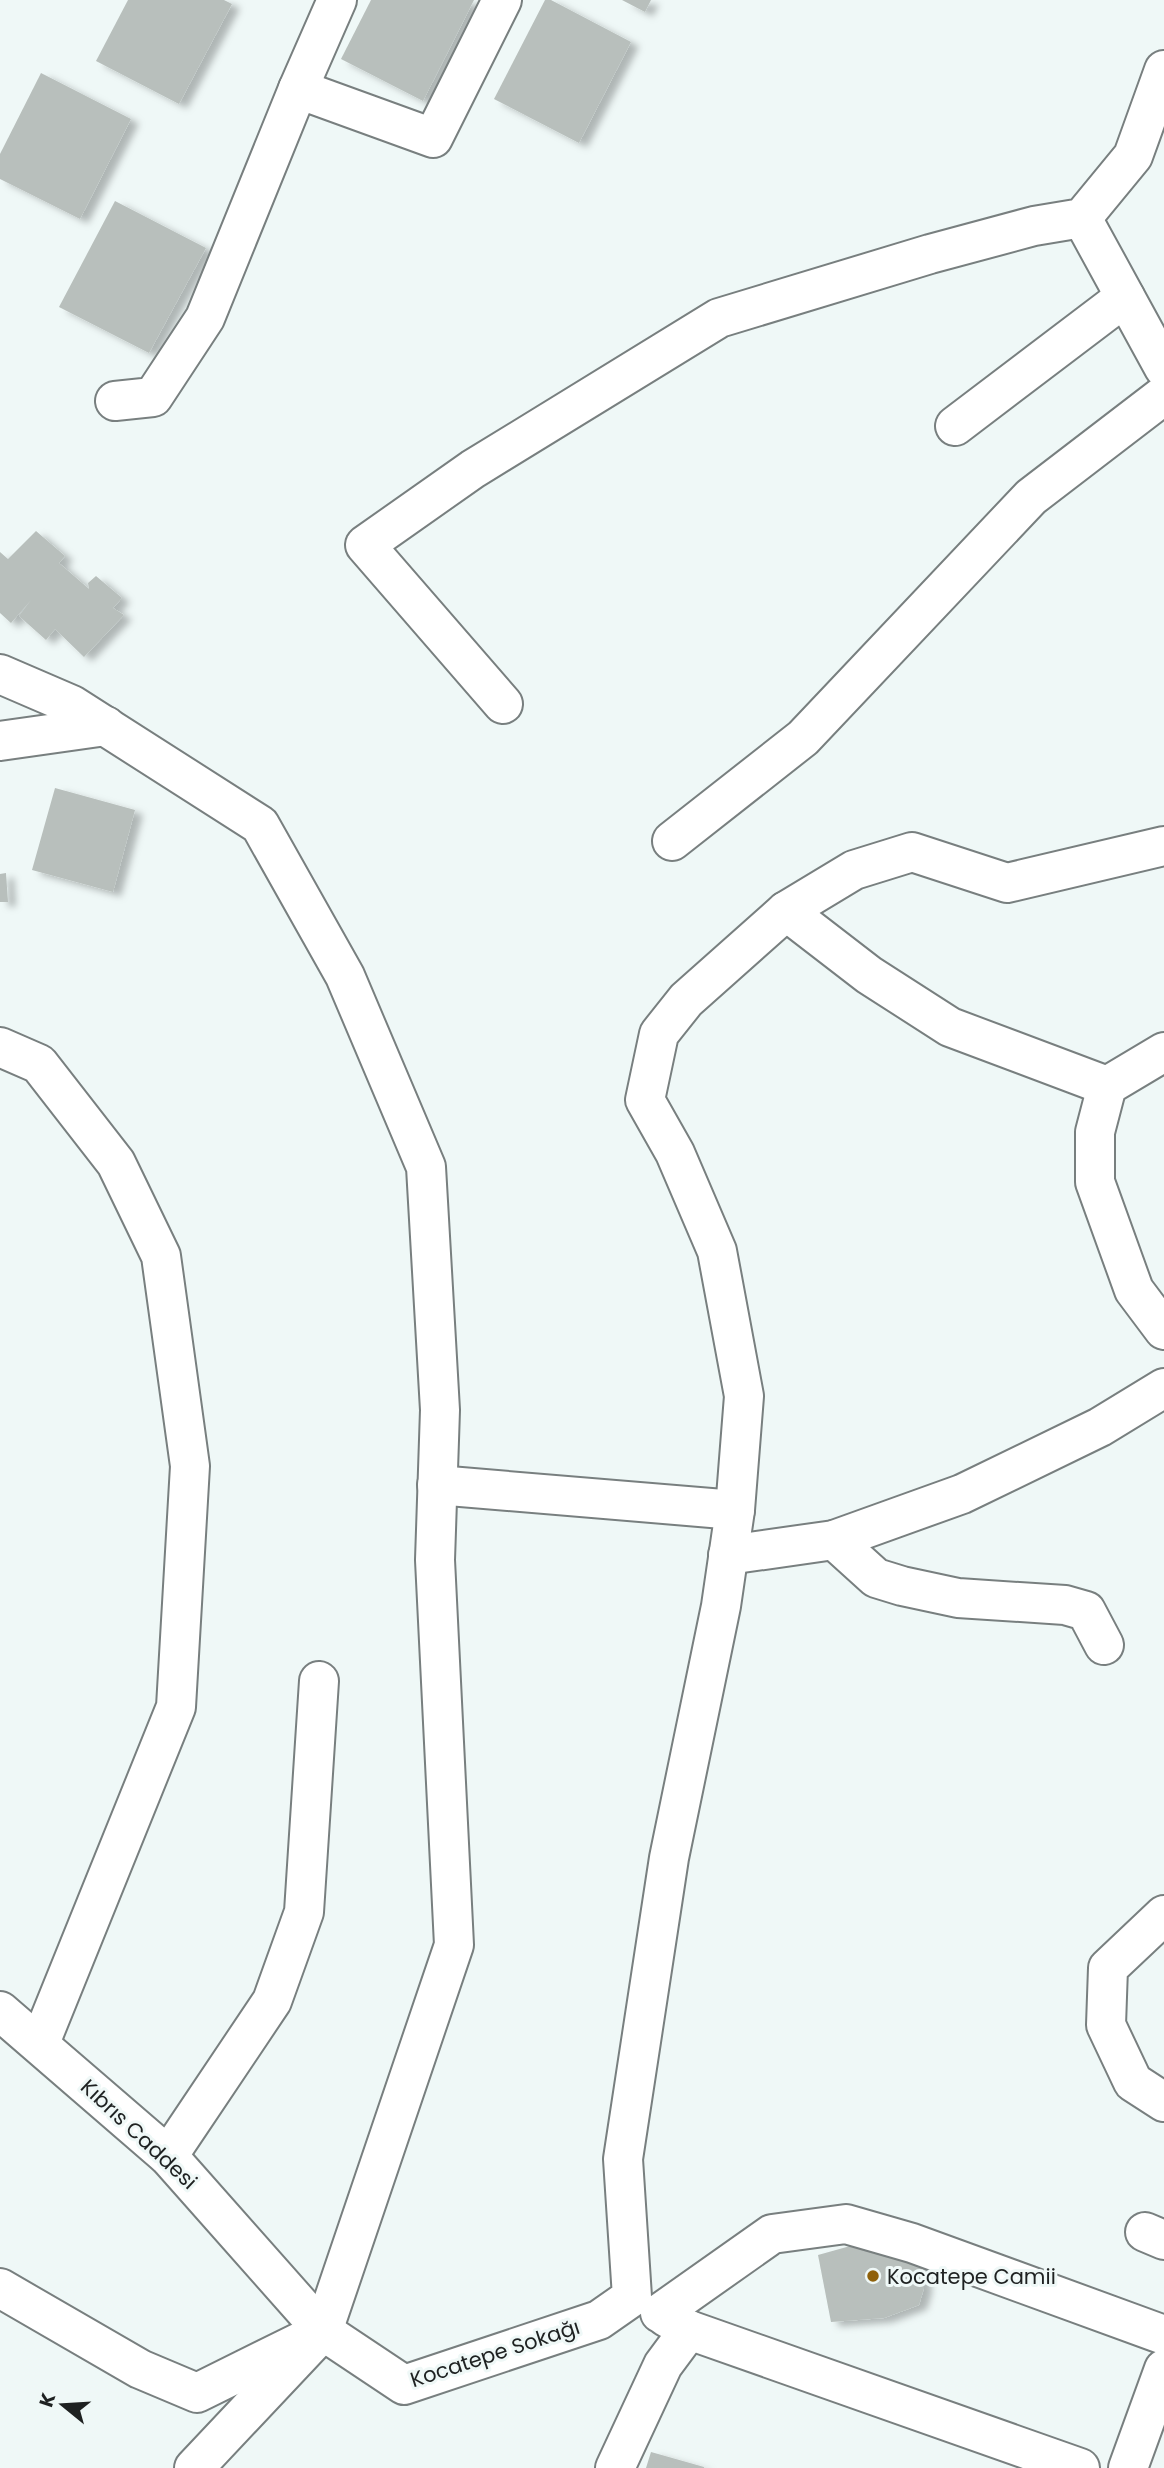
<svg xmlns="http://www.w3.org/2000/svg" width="1164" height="2468" font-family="Poppins,sans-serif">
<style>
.building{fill:#b8bfbc;filter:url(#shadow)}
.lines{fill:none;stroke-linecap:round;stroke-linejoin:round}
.minor-casing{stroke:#787f7f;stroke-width:42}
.minor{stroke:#fff;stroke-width:38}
.poi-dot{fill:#8f610b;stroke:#eff8f7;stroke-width:2.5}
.labels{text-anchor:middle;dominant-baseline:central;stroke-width:6;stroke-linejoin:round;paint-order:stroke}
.street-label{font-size:21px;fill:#1e2121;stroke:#eff8f7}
.poi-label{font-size:21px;fill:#1e2121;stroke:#eff8f7;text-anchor:start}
</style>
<defs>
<filter id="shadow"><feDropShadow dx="8" dy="4.5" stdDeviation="3.5" flood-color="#0004"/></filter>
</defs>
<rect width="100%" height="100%" fill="#eff8f7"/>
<g class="building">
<path d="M128 0H224L232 4 179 104 96 61Z"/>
<path d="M371 0H474L423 101 341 59Z"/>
<path d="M545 0H551L631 42 579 143 494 99Z"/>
<path d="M622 0H651L645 12Z"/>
<path d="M41 73 131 119 80 219 0 179V154Z"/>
<path d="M115 201 206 248 149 353 59 307Z"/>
<path d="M36 531 65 556 59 563 89 589 88 583 96 576 122 598 113 608 124 615 84 657 55 629 46 640 19 616 31 600 11 623 0 613V552L8 559Z"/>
<path d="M55 788 135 810 113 892 32 870Z"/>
<path d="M6 873 8 902H0V874Z"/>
<path d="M861 2243 922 2263 924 2288 919 2305 884 2318 831 2322 818 2255Z"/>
<path d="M651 2452 704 2467V2468H646Z"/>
</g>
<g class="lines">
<defs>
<g id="minor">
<path d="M298 89 337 0"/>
<path d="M1082 218 1164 368"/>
<path d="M115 401 153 397 205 318 298 89 433 138 502 0"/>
<path d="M955 426 1125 297"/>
<path d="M0 674 72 705 260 825 345 976 426 1167 440 1410 435 1560 454 1945 323 2331 194 2468"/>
<path d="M503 704 365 545 473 469 719 318 930 254 1034 226 1082 218 1133 156 1164 70"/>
<path d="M0 741 106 726"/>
<path d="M672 841 803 738 1031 497 1164 395"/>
<path d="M786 911 869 975 950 1027 1107 1086"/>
<path d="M0 1047 39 1064 116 1163 161 1256 190 1466 176 1707 40 2043"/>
<path d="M1164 1052 1107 1086 1095 1132V1182L1134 1290 1164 1330"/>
<path d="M437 1485 735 1510"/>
<path d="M834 1540 876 1578 902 1586 958 1598 1065 1605 1086 1611 1104 1645"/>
<path d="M728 1555 834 1540 962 1494 1100 1427 1164 1388"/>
<path d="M1164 1915 1108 1968 1106 2025 1133 2082 1164 2102"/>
<path d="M0 2011 168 2156 323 2331 404 2385 599 2320 632 2297 623 2159 669 1858 721 1606 735 1510 744 1396 717 1251 675 1153 645 1100 659 1034 686 1000 786 911 854 870 912 852 1007 883 1164 846"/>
<path d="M168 2156 272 2001 304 1912 319 1681"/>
<path d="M1145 2232 1164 2240"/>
<path d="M0 2288 140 2369 197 2393 302 2341"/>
<path d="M660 2313 772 2234 846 2224 912 2243 1164 2335"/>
<path d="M689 2330 1080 2468"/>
<path d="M615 2468 663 2365 689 2330 666 2317"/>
<path d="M1128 2468 1164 2369"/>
</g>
</defs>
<use href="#minor" class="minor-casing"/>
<use href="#minor" class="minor"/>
</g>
<circle class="poi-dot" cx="873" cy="2276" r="7"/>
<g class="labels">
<g class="street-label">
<text transform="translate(139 2134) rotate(43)">Kıbrıs Caddesi</text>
<text transform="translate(495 2353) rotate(-18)">Kocatepe Sokağı</text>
</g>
<g class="poi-label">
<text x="887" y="2276">Kocatepe Camii</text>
</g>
</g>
<g transform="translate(63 2405) rotate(288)" stroke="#eff8f7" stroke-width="5" paint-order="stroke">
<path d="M0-5L12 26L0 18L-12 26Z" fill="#1e2121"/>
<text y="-10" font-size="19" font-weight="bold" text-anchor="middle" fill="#1e2121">K</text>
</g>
</svg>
